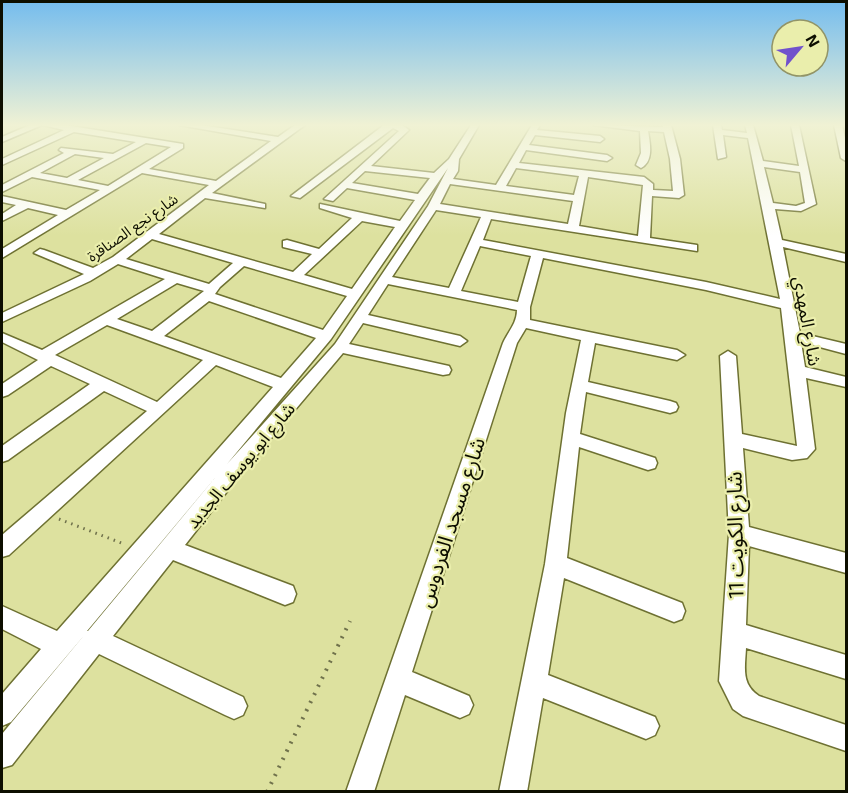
<svg xmlns="http://www.w3.org/2000/svg" width="848" height="793" font-family="'Exo 2','Noto Sans Arabic',sans-serif">
<style>
.lines{fill:none;stroke-linecap:round;stroke-linejoin:round}
.minor-casing{stroke:#6e7132;stroke-width:3}
.path-far1{stroke:#70724c;stroke-width:3;stroke-dasharray:1.5 5;stroke-linecap:butt}
.path{stroke:#70724c;stroke-width:4;stroke-dasharray:2 7;stroke-linecap:butt}
.minor{fill:#fff;fill-rule:evenodd}
.labels{text-anchor:middle;dominant-baseline:central;stroke-width:4.5;stroke-linejoin:round;paint-order:stroke}
.far-street-label{font-size:15px;fill:#0d0e00;stroke:#eaeeac}
.street-label{font-size:18px;fill:#0d0e00;stroke:#eaeeac}
.near-street-label{font-size:21px;fill:#0d0e00;stroke:#eaeeac}
</style>
<rect width="100%" height="100%" fill="#dde19f"/>
<g class="lines">
<defs>
<g id="minor">
<path d="M30 125H42L2 142V137Z"/>
<path d="M43 125H65L183 144V148L149 169 216 181 271 141 179 125H201L278 137 295 125H305L212 193 265 204V208L205 198 159 234 293 272 312 254 283 247V241L287 240 319 249 352 218 320 208V204L400 221 415 200 347 188 333 201 324 199 399 131 393 128 300 198 291 196 384 125H402L409 130 371 166 434 173 449 159 471 125H479L459 159 458 171 453 179 496 185 532 125H540L537 130 600 136 604 139 600 142 535 135 529 145 607 155 612 158 607 161 526 150 519 163 644 177 653 184V190L673 191 670 159 664 132 648 131C650 143 654 161 641 168L636 165 641 153 640 131 593 125 663 127V125H671L680 159 684 195 679 198 652 196 650 238 697 245V251L491 219 483 240 706 282 780 299 748 138 723 135 726 157 718 159 713 125H721L722 130 747 133 745 125H753L763 161 799 166 791 125H799L816 204 801 211 775 209 782 240 846 254V262L783 247 800 333 846 344V354L801 342 805 367 846 377V387L806 378 815 449 807 458 792 460 743 448 749 527 846 553V573L749 546 746 625 846 655V679L746 648C745 668 741 684 759 696L846 725V751L743 716 733 709 719 681 729 534 720 356 728 351 736 356 742 434 797 446 781 308 706 290 543 258 530 307V320L677 350 685 355 677 360 595 343 588 382 670 401 676 403 678 407 676 411 670 413 586 392 580 434 655 458 657 463 655 468 648 470 579 447 567 558 682 603 685 611 682 619 674 622 564 578 548 675 655 717 659 726 655 735 646 739 543 698 527 792H499L545 564 566 413 581 340 526 328 517 343 412 672 469 696 473 705 469 714 460 718 405 695 374 792H346L503 343C508 332 517 323 517 310L388 284 368 315 460 336 467 341 460 346 363 323 349 344 449 366 451 370 449 374 443 375 343 353 240 475 185 545 293 586 296 594 293 602 285 605 173 560 113 636 243 697 247 706 243 715 234 719 225 715 99 654 12 765 2 768V734L86 633 11 722 2 726V694L41 649 2 629V606L57 631 273 387 216 365 9 555 2 557V535L147 411 104 391 8 460 2 462V446L90 384 51 366 8 395 2 397V384L38 360 2 342V333L42 350 165 279 118 264 90 281 2 322V313L84 274 34 253 40 249 44 250 93 268 113 257 209 185 142 173 2 258V249L58 215 28 208 2 221V214L16 205 2 202V196L66 210 100 190 32 177 2 192V185L64 153 59 150 61 148 113 154 136 142 74 132 2 165V159L64 130ZM146 143 171 147 108 186 78 180ZM75 154 104 158 67 178 40 173ZM764 167 800 172 805 203 796 206 773 203ZM448 168 428 206 335 344 227 464 331 339ZM516 168 579 176 574 195 506 186ZM365 171 430 178 418 194 352 183ZM588 177 643 185 638 236 579 226ZM450 184 573 201 568 224 440 204ZM436 210 481 217 449 288 392 277ZM362 221 395 227 352 289 304 275ZM152 239 233 263 209 284 126 259ZM480 246 531 256 518 302 461 291ZM244 266 347 296 323 330 215 294 220 287ZM177 283 204 291 152 331 117 319ZM209 301 316 338 281 378 164 336ZM107 325 203 360 157 402 55 355ZM219 473 88 631H87Z"/>
<path d="M834 125H842L846 142V161L841 158Z"/>
</g>
</defs>
<use href="#minor" class="minor-casing"/>
<path class="path-far1" d="M59 519 124 544"/>
<path class="path" d="M267 792 350 621"/>
<use href="#minor" class="minor"/>
</g>
<linearGradient id="sky" x2="0" y2="1"><stop stop-color="#74bcee"/><stop offset="0.53" stop-color="#f0f2d4"/><stop offset="1" stop-color="#f0f2d4" stop-opacity="0"/></linearGradient>
<rect width="848" height="236" fill="url(#sky)"/>
<g class="labels">
<g class="far-street-label">
<text transform="translate(132 227) rotate(-35)">شارع نجع الصناقرة</text>
</g>
<g class="street-label">
<text transform="translate(808 321) rotate(80)">شارع المهدي</text>
<text transform="translate(240 465) rotate(-50)">شارع ابو يوسف الجديد</text>
</g>
<g class="near-street-label">
<text transform="translate(450 522) rotate(-72)">شارع مسجد الفردوس</text>
<text transform="translate(734 535) rotate(-91)">شارع الكويت 11</text>
</g>
</g>
<rect width="848" height="793" fill="none" stroke="#0d0e00" stroke-width="6"/>
<g transform="translate(800 48) rotate(61)"><circle r="28" fill="#eaeeac" stroke="#929467" stroke-width="1.5"/>
<path d="M0-4.5L10 22L0 15L-10 22Z" fill="#7152cc"/>
<text y="-9" font-size="16" font-weight="bold" text-anchor="middle" fill="#0d0e00">N</text>
</g>
</svg>
